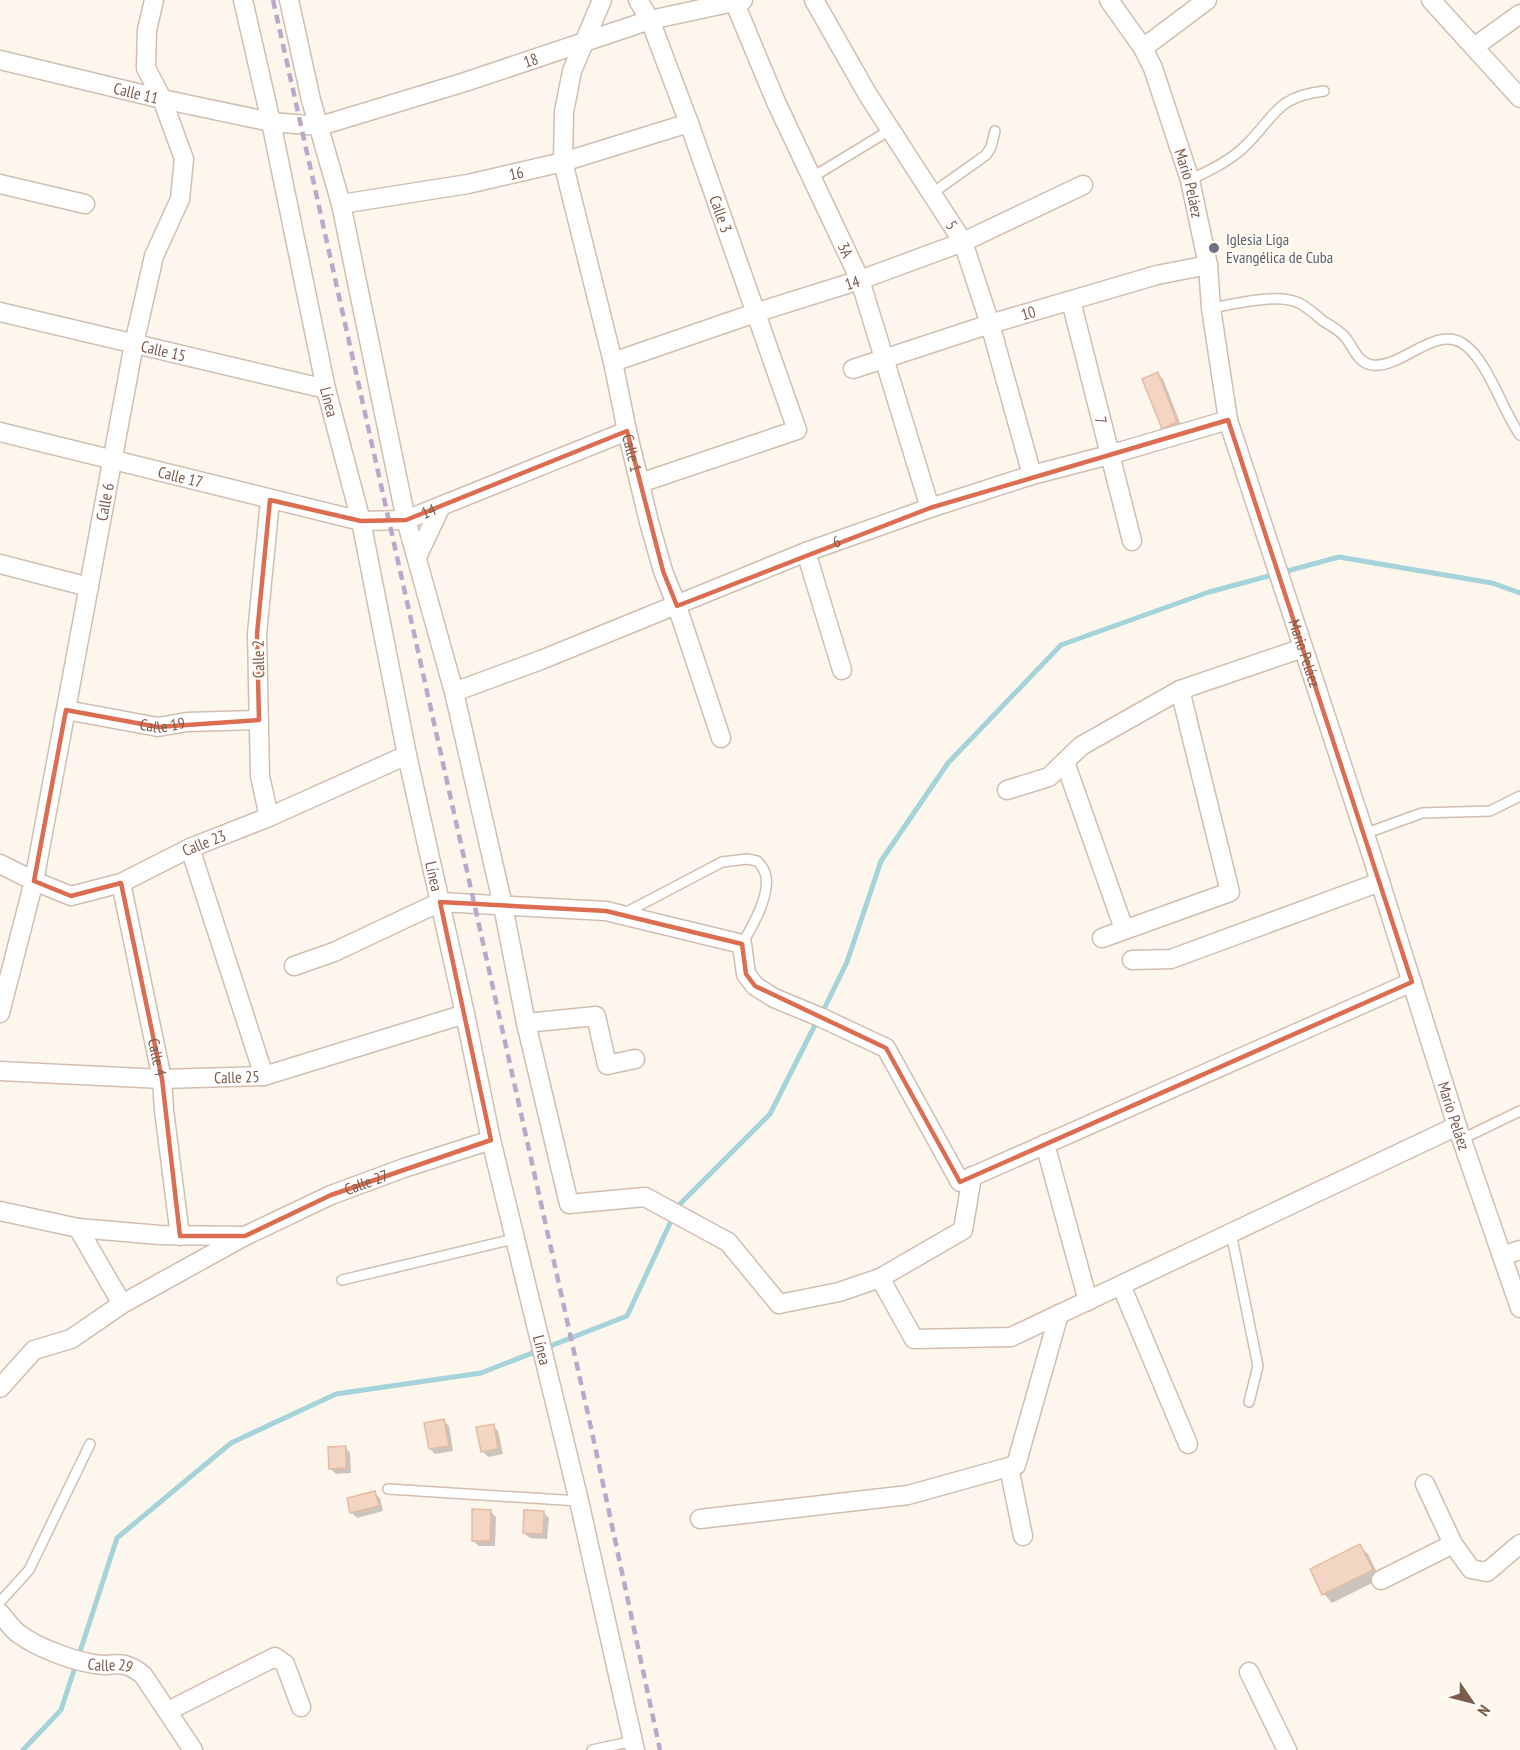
<svg xmlns="http://www.w3.org/2000/svg" width="1520" height="1750" font-family="'PT Sans Narrow',sans-serif">
<style>
.shadow{fill:#0003}
.lines{fill:none;stroke-linecap:round;stroke-linejoin:round}
.stream{stroke:#a5d3da;stroke-width:5}
.building{fill:#f3d5c3;stroke:#e6bba3;stroke-width:1.5}
.service-casing{stroke:#d1beb0;stroke-width:12}
.minor-casing{stroke:#d1beb0;stroke-width:21}
.service{stroke:#fff;stroke-width:9}
.minor{stroke:#fff;stroke-width:18}
.rail{stroke:#b9a8c9;stroke-width:4.5;stroke-dasharray:9 6;stroke-linecap:butt}
.marked{fill:none;stroke:#dc6d51;stroke-width:4.5;stroke-linejoin:round}
.worship-dot{fill:#6b7280;stroke:#fffaf3;stroke-width:2}
.labels{text-anchor:middle;dominant-baseline:central;stroke-width:4.5;stroke-linejoin:round;paint-order:stroke}
.street-label{font-size:16px;fill:#7a5c4d;stroke:#fffaf3}
.worship-label{font-size:16px;fill:#5b616d;stroke:#fffaf3;text-anchor:start}
</style>
<rect width="100%" height="100%" fill="#fdf6ec"/>
<g class="shadow">
<path d="M1157 374 1163 379 1182 428 1168 433 1163 428Z"/>
<path d="M444 1421 449 1426 453 1451 435 1454 430 1449Z"/>
<path d="M493 1426 498 1431 503 1454 488 1457 482 1451Z"/>
<path d="M345 1447 350 1453 351 1473 336 1474 330 1468Z"/>
<path d="M374 1493 380 1498 383 1511 357 1518 352 1513 348 1500Z"/>
<path d="M490 1511 496 1517 495 1546H479L473 1541Z"/>
<path d="M543 1512 549 1518 547 1539 530 1538 524 1533Z"/>
<path d="M1359 1546 1368 1554 1380 1579 1332 1603 1324 1594Z"/>
</g>
<g class="lines">
<g class="stream">
<path d="M822 1013 847 962 881 861 948 763 1061 645 1209 592 1339 557 1492 583 1520 593"/>
<path d="M23 1750 61 1710 117 1538 231 1443 336 1394 481 1373 627 1316 678 1206 770 1114 817 1021"/>
</g>
</g>
<g class="building">
<path d="M1158 372 1177 422 1162 429 1142 379Z"/>
<path d="M444 1419 449 1446 429 1449 424 1423Z"/>
<path d="M494 1424 498 1449 481 1452 476 1427Z"/>
<path d="M346 1446V1468L329 1469 328 1447Z"/>
<path d="M375 1491 379 1506 350 1513 347 1498Z"/>
<path d="M472 1509 491 1510 490 1541H472Z"/>
<path d="M524 1510 544 1511 543 1534 523 1533Z"/>
<path d="M1360 1544 1373 1570 1322 1595 1310 1569Z"/>
</g>
<g class="lines">
<defs>
<g id="service">
<path d="M811 178 890 130"/>
<path d="M1190 180C1208 171 1228 162 1243 148 1275 118 1274 97 1324 91"/>
<path d="M931 194 986 155 991 147 995 131"/>
<path d="M1211 308C1235 304 1279 292 1301 304 1308 308 1316 315 1323 321 1330 325 1339 330 1345 337 1353 346 1357 363 1372 365 1401 369 1434 326 1462 343 1487 358 1502 410 1520 435"/>
<path d="M1364 834 1422 813 1490 811 1520 796"/>
<path d="M623 914 722 862 747 859 757 861C760 864 764 869 765 873 772 893 752 927 742 944"/>
<path d="M1462 1139 1520 1111"/>
<path d="M1231 1233 1258 1366 1249 1402"/>
<path d="M342 1280 514 1239"/>
<path d="M388 1489 579 1501"/>
<path d="M0 1602 29 1570 90 1444"/>
<path d="M592 1750 633 1741"/>
</g>
<g id="minor">
<path id="s1" d="M243 0 271 122 326 389 361 521 407 755 465 1014 491 1140 579 1501 635 1750"/>
<path d="M289 0 311 100 341 204 406 520 454 692 503 906 526 1023 569 1204 645 1197 728 1242 779 1304 839 1292 880 1278 963 1230 972 1176"/>
<path id="s2" d="M602 0 572 71 564 112 563 162 613 362 627 431 649 522 663 571 677 606 721 738"/>
<path id="s3" d="M638 0 650 20 689 123 797 430 640 483"/>
<path id="s4" d="M814 0 868 95 963 242 990 324 1032 475"/>
<path id="s5" d="M1109 0 1143 48 1153 68 1190 180 1208 265 1211 308 1228 420 1371 853 1457 1126 1520 1308"/>
<path d="M1431 0 1520 98"/>
<path id="s6" d="M734 1 776 102 860 280 930 508"/>
<path d="M1474 47 1520 14"/>
<path d="M1143 48 1207 0"/>
<path id="s7" d="M0 60 162 99 271 122 320 126 465 82 650 20 743 0"/>
<path d="M0 184 85 204"/>
<path id="s8" d="M341 204 468 184 563 162 689 123"/>
<path id="s9" d="M1071 301 1132 541"/>
<path id="s10" d="M0 312 326 389"/>
<path id="s11" d="M613 362 755 313 860 280 963 242 1083 185"/>
<path id="s12" d="M853 369 990 324 1157 275 1208 265"/>
<path id="s13" d="M0 432 361 521 406 520 627 431"/>
<path d="M806 552 842 670"/>
<path d="M417 557 441 506"/>
<path d="M0 564 89 587"/>
<path id="s14" d="M454 692 541 660 806 552 930 508 1032 475 1109 455 1228 420"/>
<path id="s15" d="M66 710 158 727 187 722 259 720"/>
<path d="M1065 762 1124 929"/>
<path d="M1007 790 1049 777 1081 746 1180 690 1303 648"/>
<path d="M269 817 260 776 257 634 270 500"/>
<path d="M190 848 264 1076"/>
<path id="s16" d="M0 864 34 881 71 896 121 883 190 848 269 817 407 755"/>
<path id="s17" d="M121 883 162 1079 164 1110 180 1236"/>
<path d="M1102 938 1230 892 1180 690"/>
<path d="M1132 960 1171 959 1380 882"/>
<path d="M294 966 334 952 440 902 606 911 742 944 746 974 755 986 774 998 820 1017 886 1048 960 1182 1412 982"/>
<path id="s18" d="M0 1013 34 881 134 344 154 256 180 199 184 159 162 99 146 68 147 30 154 0"/>
<path d="M526 1023 596 1016 607 1065 635 1059"/>
<path id="s19" d="M0 1071 162 1079 264 1076 465 1014"/>
<path d="M1045 1144 1088 1301"/>
<path id="s20" d="M0 1211 78 1228 160 1235 245 1236 331 1195 404 1168 491 1140"/>
<path d="M78 1228 122 1304"/>
<path d="M1502 1256 1520 1250"/>
<path d="M880 1278 914 1339 1011 1337 1457 1126"/>
<path d="M1121 1285 1188 1444"/>
<path d="M0 1388 34 1350 71 1339 122 1304 243 1237"/>
<path d="M1009 1467 1023 1536"/>
<path d="M1425 1484 1453 1544"/>
<path d="M700 1519 908 1495 1016 1465 1059 1314"/>
<path d="M1381 1580 1453 1544 1471 1569 1487 1572 1520 1544"/>
<path id="s21" d="M0 1613C6 1620 12 1629 19 1634 38 1648 71 1660 94 1664 117 1668 120 1657 143 1675L193 1750"/>
<path d="M1249 1672 1287 1750"/>
<path d="M168 1711 275 1657 285 1664 301 1707"/>
</g>
</defs>
<use href="#service" class="service-casing"/>
<use href="#minor" class="minor-casing"/>
<use href="#service" class="service"/>
<use href="#minor" class="minor"/>
<path class="rail" d="M273 0 593 1437 660 1750"/>
</g>
<path class="marked" d="M1228 420 1412 982 960 1182 886 1048 755 986 746 974 742 944 606 911 440 902 491 1140 331 1195 245 1236H180L162 1079 121 883 71 896 34 881 66 710 158 727 259 720 257 634 270 500 361 521 406 520 627 431 663 571 677 606 930 508Z"/>
<circle class="worship-dot" cx="1214" cy="248" r="6"/>
<g class="labels">
<g class="street-label">
<text stroke="none"><textPath href="#s7" startOffset="548">18</textPath></text>
<text stroke="none"><textPath href="#s7" startOffset="140">Calle 11</textPath></text>
<text stroke="none"><textPath href="#s8" startOffset="178">16</textPath></text>
<text stroke="none"><textPath href="#s5" startOffset="202">Mario Peláez</textPath></text>
<text stroke="none"><textPath href="#s3" startOffset="230">Calle 3</textPath></text>
<text stroke="none"><textPath href="#s4" startOffset="264">5</textPath></text>
<text stroke="none"><textPath href="#s6" startOffset="273">3A</textPath></text>
<text stroke="none"><textPath href="#s11" startOffset="252">14</textPath></text>
<text stroke="none"><textPath href="#s12" startOffset="184">10</textPath></text>
<text stroke="none"><textPath href="#s10" startOffset="168">Calle 15</textPath></text>
<text stroke="none"><textPath href="#s1" startOffset="411">Línea</textPath></text>
<text stroke="none"><textPath href="#s9" startOffset="123">7</textPath></text>
<text stroke="none"><textPath href="#s2" startOffset="468">Calle 1</textPath></text>
<text stroke="none"><textPath href="#s13" startOffset="186">Calle 17</textPath></text>
<text stroke="none"><textPath href="#s18" startOffset="522">Calle 6</textPath></text>
<text stroke="none"><textPath href="#s13" startOffset="441">14</textPath></text>
<text stroke="none"><textPath href="#s14" startOffset="411">6</textPath></text>
<text stroke="none"><textPath href="#s5" startOffset="688">Mario Peláez</textPath></text>
<text transform="translate(258 659) rotate(-91)">Calle 2</text>
<text stroke="none"><textPath href="#s15" startOffset="98">Calle 19</textPath></text>
<text stroke="none"><textPath href="#s16" startOffset="222">Calle 23</textPath></text>
<text stroke="none"><textPath href="#s1" startOffset="897">Línea</textPath></text>
<text stroke="none"><textPath href="#s17" startOffset="178">Calle 4</textPath></text>
<text stroke="none"><textPath href="#s19" startOffset="237">Calle 25</textPath></text>
<text stroke="none"><textPath href="#s5" startOffset="1174">Mario Peláez</textPath></text>
<text stroke="none"><textPath href="#s20" startOffset="380">Calle 27</textPath></text>
<text stroke="none"><textPath href="#s1" startOffset="1383">Línea</textPath></text>
<text stroke="none"><textPath href="#s21" startOffset="126">Calle 29</textPath></text>
</g>
<g class="worship-label">
<text x="1226" y="239">Iglesia Liga<tspan x="1226" dy="18">Evangélica de Cuba</tspan></text>
</g>
</g>
<g transform="translate(1472 1702) rotate(125)" stroke="#fffaf3" stroke-width="4.5" paint-order="stroke">
<path d="M0-4.5L10 22L0 15L-10 22Z" fill="#7a5c4d"/>
<text y="-9" font-size="16" font-weight="bold" text-anchor="middle" fill="#7a5c4d">N</text>
</g>
</svg>
